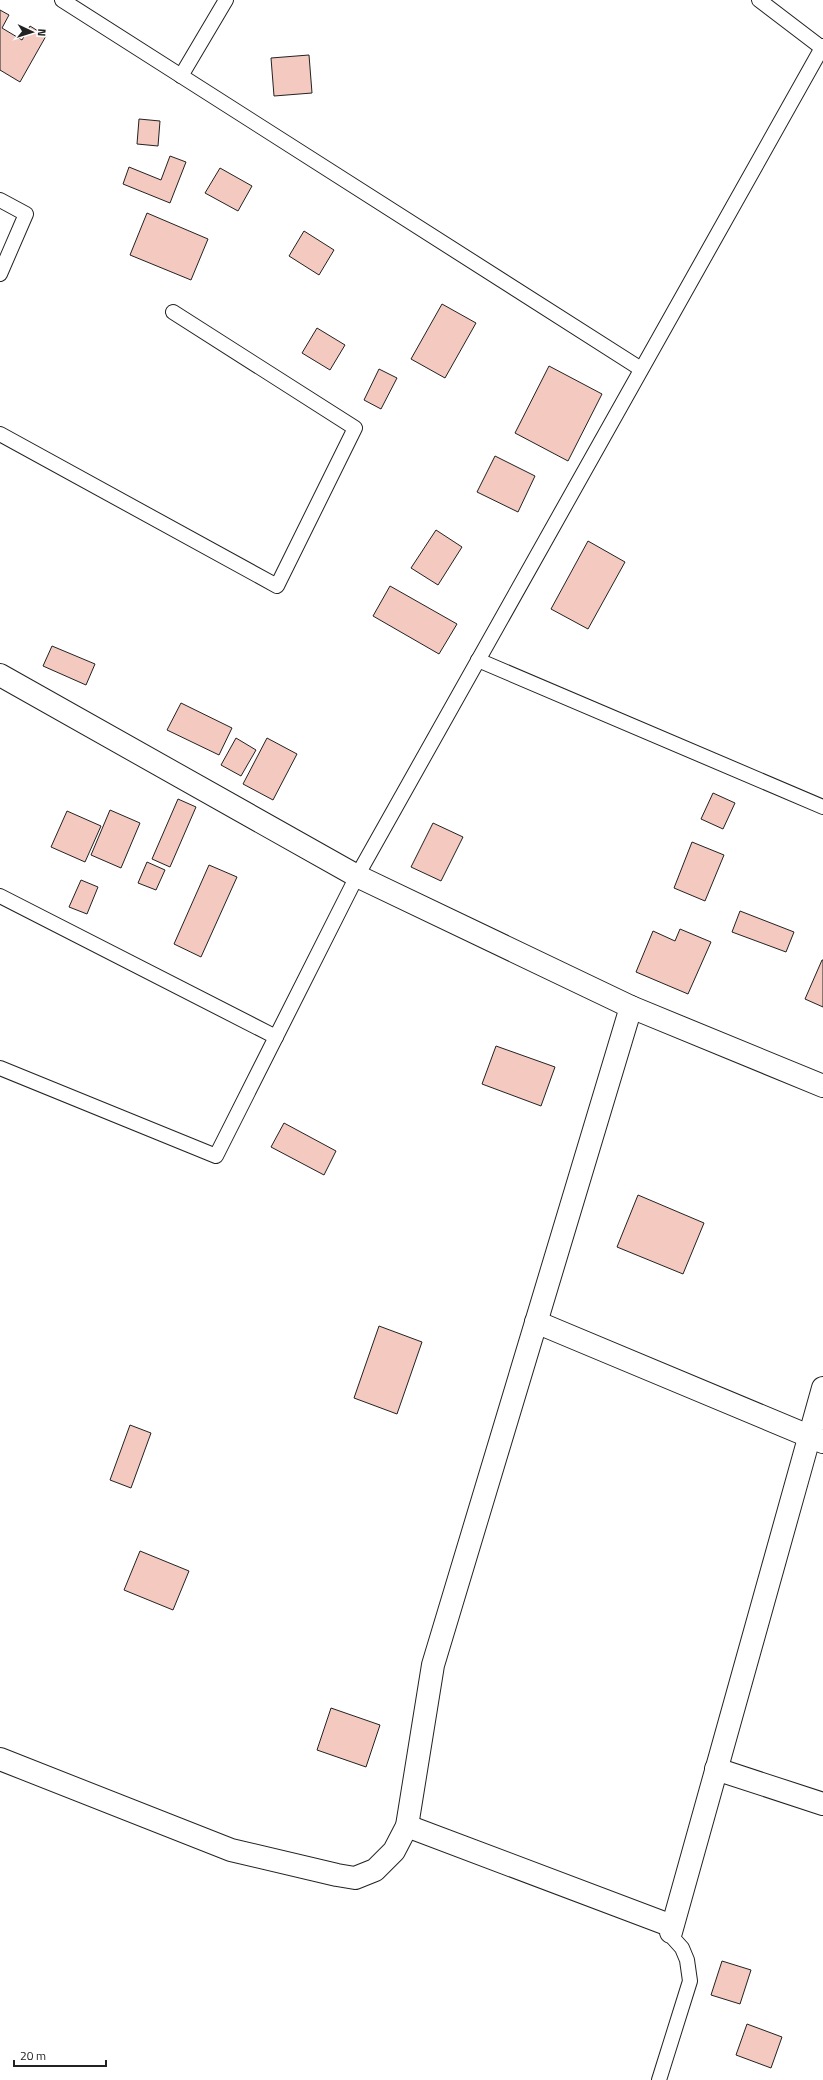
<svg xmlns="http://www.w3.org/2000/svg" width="823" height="2080" font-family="'Titillium Web',sans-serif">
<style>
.building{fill:#f3c9c0;stroke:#222}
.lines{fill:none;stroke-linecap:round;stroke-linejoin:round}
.service-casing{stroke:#222;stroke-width:16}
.minor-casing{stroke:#222;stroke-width:24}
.service{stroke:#fff;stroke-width:14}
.minor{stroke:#fff;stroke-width:22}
</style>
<rect width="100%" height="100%" fill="#fff"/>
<g class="building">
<path d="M0 10 9 15 2 28 22 40 30 26 46 36 20 82 0 70Z"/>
<path d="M309 55 312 93 274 96 271 58Z"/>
<path d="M139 119 160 121 158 146 137 144Z"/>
<path d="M170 156 186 162 170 203 123 184 129 167 161 180Z"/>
<path d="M220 168 252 186 238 211 205 193Z"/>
<path d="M147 213 208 239 191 280 130 255Z"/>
<path d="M304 231 334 250 319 275 289 256Z"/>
<path d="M442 304 476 323 445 378 411 359Z"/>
<path d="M317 328 345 345 330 370 302 353Z"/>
<path d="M549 366 602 394 568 461 515 433Z"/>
<path d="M379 369 397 378 381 409 364 400Z"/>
<path d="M495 456 535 476 518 512 477 492Z"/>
<path d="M436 530 462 547 438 585 411 568Z"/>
<path d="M588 541 625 562 588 629 551 609Z"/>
<path d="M390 586 457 624 439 654 373 616Z"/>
<path d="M52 646 95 664 86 685 43 666Z"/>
<path d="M181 703 232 728 219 755 167 730Z"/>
<path d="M236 738 256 750 241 776 221 765Z"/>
<path d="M267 738 297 754 273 800 243 784Z"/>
<path d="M713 793 735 803 723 829 701 819Z"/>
<path d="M178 799 196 807 170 867 152 859Z"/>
<path d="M110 810 140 823 121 868 91 855Z"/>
<path d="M67 811 101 826 85 862 51 847Z"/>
<path d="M433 823 463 837 441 881 411 867Z"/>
<path d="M692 842 724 855 705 901 674 888Z"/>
<path d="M147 862 165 870 156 890 138 883Z"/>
<path d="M209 865 237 877 201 957 174 944Z"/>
<path d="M81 880 98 887 87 914 69 907Z"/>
<path d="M740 911 794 932 786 952 732 932Z"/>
<path d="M680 929 711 942 688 994 636 972 653 931 675 941Z"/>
<path d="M822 960H823V1007L805 999Z"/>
<path d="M496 1046 555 1067 541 1106 482 1084Z"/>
<path d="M284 1123 336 1151 324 1175 271 1147Z"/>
<path d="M638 1195 704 1223 683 1274 617 1247Z"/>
<path d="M379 1326 422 1342 397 1414 354 1398Z"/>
<path d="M130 1425 151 1433 131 1488 110 1480Z"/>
<path d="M140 1551 189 1571 173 1610 124 1590Z"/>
<path d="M331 1708 380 1725 366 1767 317 1750Z"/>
<path d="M722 1961 751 1970 740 2004 711 1995Z"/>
<path d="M747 2024 782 2037 771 2068 736 2055Z"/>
</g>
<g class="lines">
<defs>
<g id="service">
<path d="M62 0 641 369"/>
<path d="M759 0 822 48"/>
<path d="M181 76 226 0"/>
<path d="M0 200 26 214 0 274"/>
<path d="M0 434 277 586 355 428 173 312"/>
<path d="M478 660 823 807"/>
<path d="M0 896 276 1037"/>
<path d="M0 1068 216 1156 357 876 823 46"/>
<path d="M659 2080 690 1981 687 1960 682 1948 673 1938 671 1932"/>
</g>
<g id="minor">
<path d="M0 675 357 876 631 1007 823 1086"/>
<path d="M536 1322 823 1442"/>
<path d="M0 1759 231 1850 337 1875 355 1878 375 1870 394 1851 407 1826 433 1665 631 1007"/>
<path d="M716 1769 823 1804"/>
<path d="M407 1826 672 1926"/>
<path d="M671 1932 823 1388"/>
</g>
</defs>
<use href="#service" class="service-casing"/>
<use href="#minor" class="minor-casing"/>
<use href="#service" class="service"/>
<use href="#minor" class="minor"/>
</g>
<g transform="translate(32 32) rotate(94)" stroke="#ffffff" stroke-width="3" paint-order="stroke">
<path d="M0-3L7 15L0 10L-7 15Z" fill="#222222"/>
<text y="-6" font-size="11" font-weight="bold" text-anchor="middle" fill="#222222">N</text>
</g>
<path d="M14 2060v6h92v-6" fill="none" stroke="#222222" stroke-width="2"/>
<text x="20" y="2060" font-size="12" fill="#222222" stroke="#ffffff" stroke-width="3" paint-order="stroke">20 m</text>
</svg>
